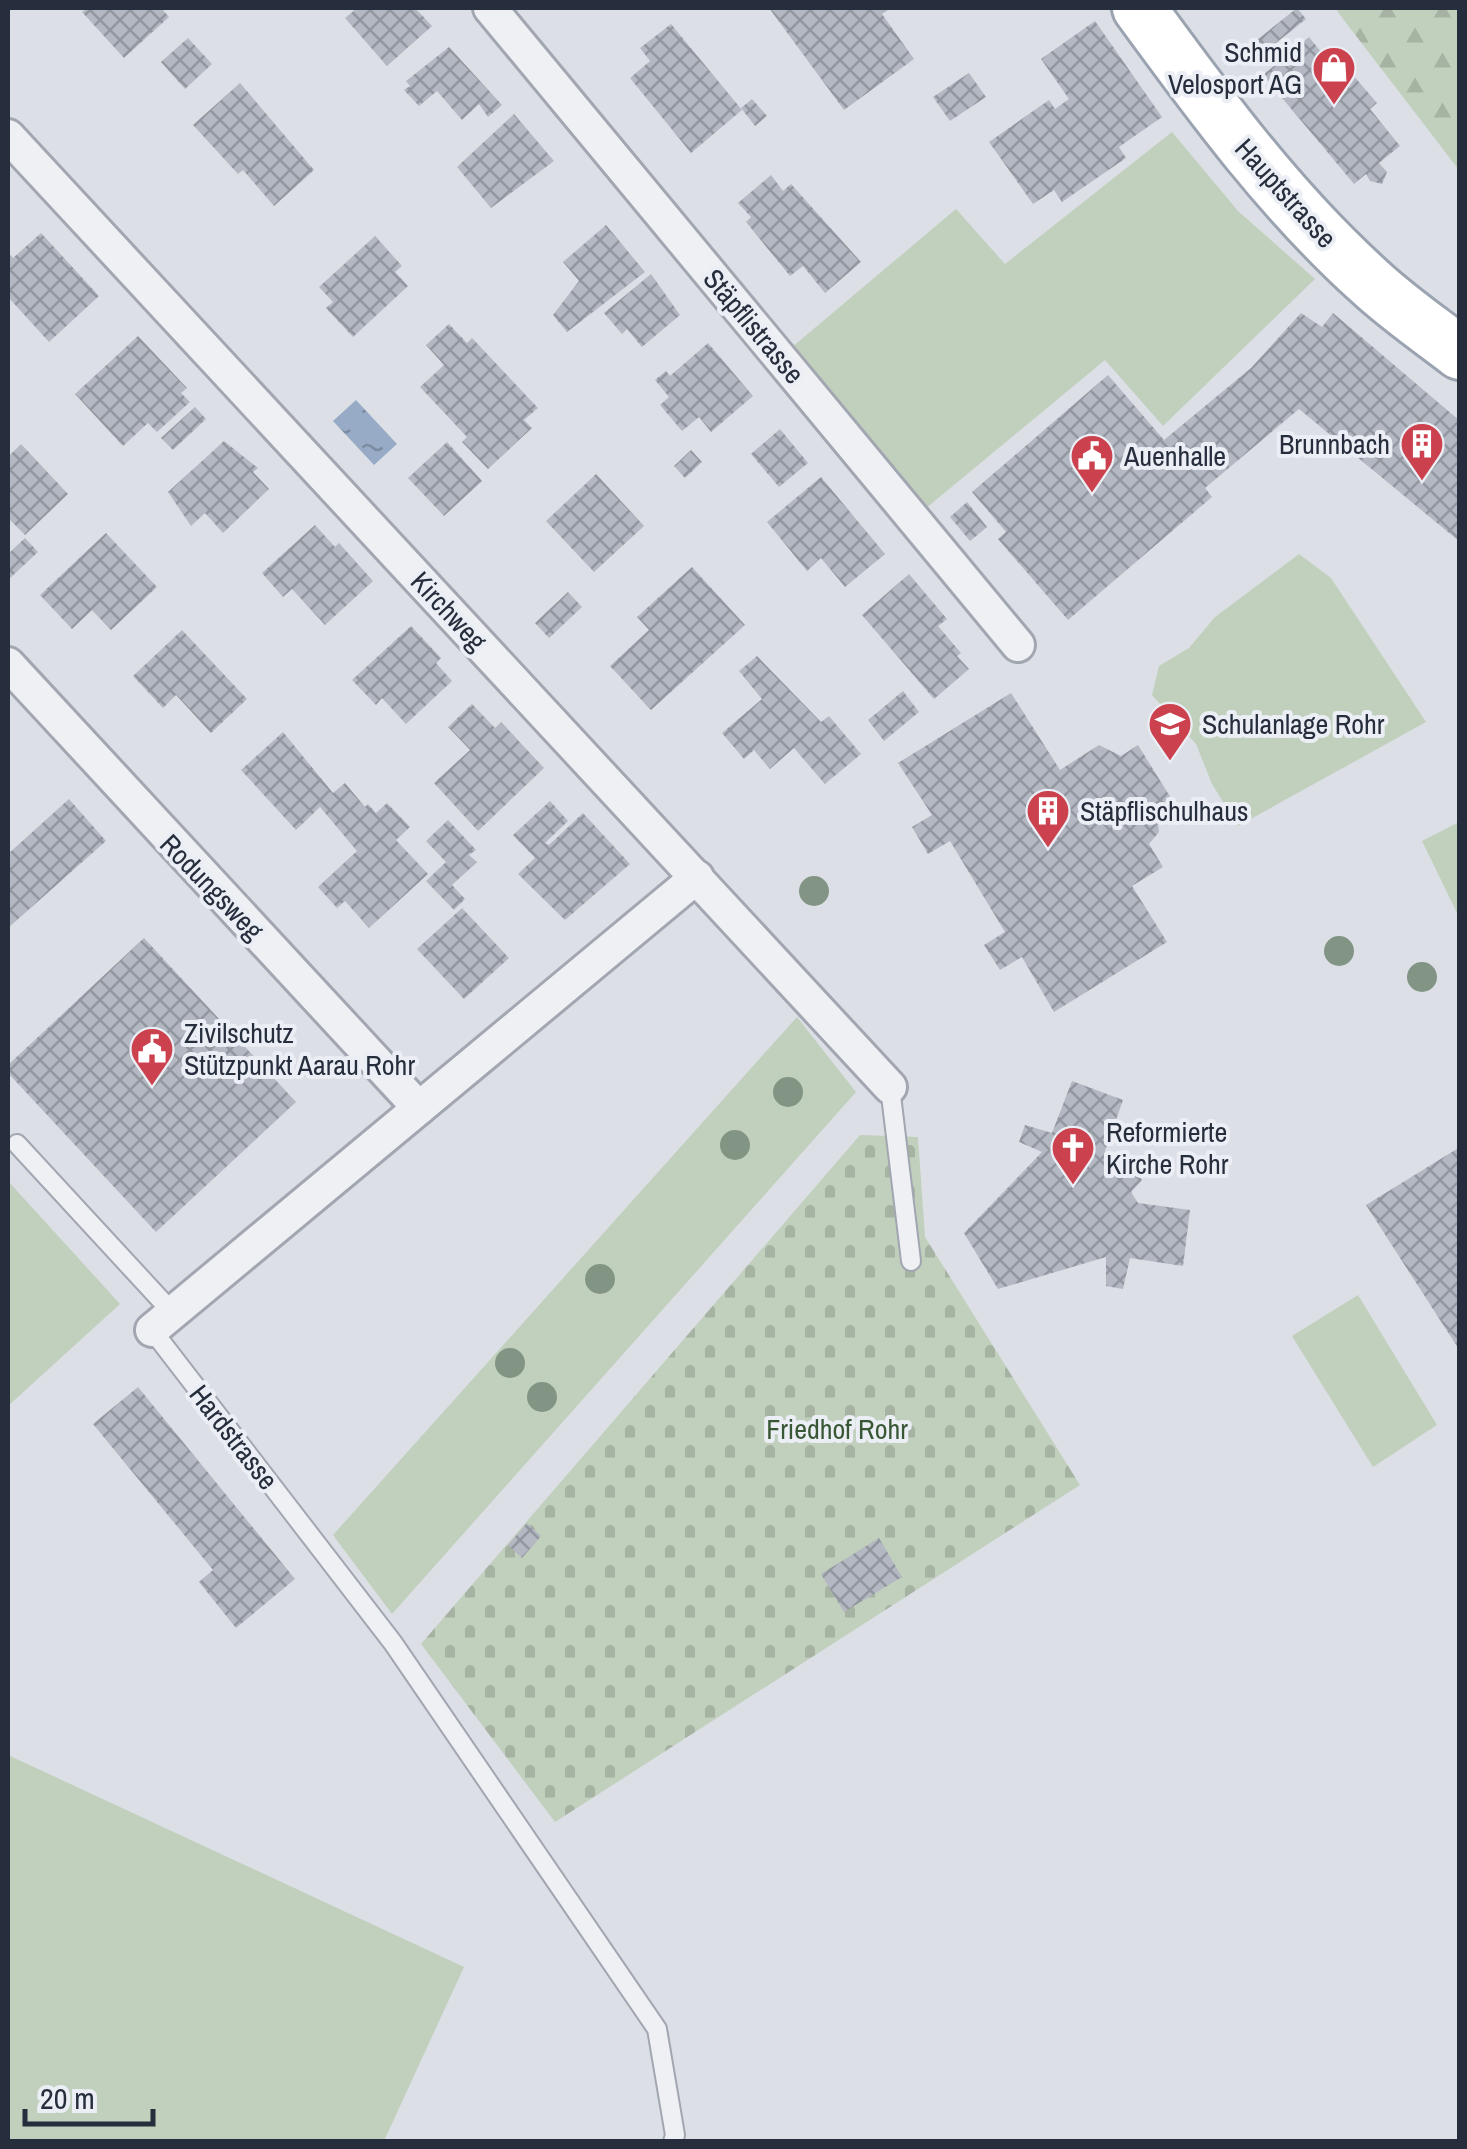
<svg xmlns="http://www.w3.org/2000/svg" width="1467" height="2149" font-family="'Archivo Narrow',sans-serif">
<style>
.green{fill:#c1d0bd}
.forest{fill:url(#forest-firs)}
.cemetery{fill:url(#cemetery-stones)}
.water{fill:url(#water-ripples)}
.building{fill:url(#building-cross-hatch)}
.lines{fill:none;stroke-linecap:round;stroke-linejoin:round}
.service-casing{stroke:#a2a6b0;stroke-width:22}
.minor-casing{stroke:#a2a6b0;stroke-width:38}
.primary-casing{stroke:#9ba3b1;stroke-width:58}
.service{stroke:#eef0f4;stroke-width:18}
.minor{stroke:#eef0f4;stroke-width:32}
.primary{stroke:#fff;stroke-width:52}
.tree{fill:#829484}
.labels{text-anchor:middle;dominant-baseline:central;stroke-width:8;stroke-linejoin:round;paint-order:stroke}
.poi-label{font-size:28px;fill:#262d3c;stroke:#ebeef4;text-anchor:start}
.street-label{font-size:28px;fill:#262d3c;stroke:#ebeef4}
.park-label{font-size:28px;fill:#385734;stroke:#ebeef4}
</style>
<defs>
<pattern id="forest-firs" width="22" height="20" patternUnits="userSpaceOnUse" patternTransform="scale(2.5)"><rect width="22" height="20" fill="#c1d0bd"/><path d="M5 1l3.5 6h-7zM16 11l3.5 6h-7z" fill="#a6b3a3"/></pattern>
<pattern id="cemetery-stones" width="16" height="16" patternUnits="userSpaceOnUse" patternTransform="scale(2.5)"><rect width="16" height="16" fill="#c1d0bd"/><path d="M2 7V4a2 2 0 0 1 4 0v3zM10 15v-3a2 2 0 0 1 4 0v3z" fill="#a6b3a3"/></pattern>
<pattern id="water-ripples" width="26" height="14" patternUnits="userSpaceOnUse" patternTransform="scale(2.5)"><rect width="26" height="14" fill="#97abc6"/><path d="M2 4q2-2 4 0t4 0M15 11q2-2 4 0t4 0" fill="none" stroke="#7b8ca2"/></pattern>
<pattern id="building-cross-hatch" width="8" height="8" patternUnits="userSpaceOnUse" patternTransform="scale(2.5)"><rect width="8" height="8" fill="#b3b8c2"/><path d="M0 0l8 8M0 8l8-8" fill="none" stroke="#91969f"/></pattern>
</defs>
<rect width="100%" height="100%" fill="#dcdfe6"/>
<g class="green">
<path d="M1172 132 1238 211 1315 279 1163 426 1105 360 925 509 791 348 956 209 1005 264Z"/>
<path d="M1299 554 1331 578 1426 722 1238 826 1212 784 1196 744 1152 695 1159 666 1189 648 1215 617Z"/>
<path d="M1459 822V917L1422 841Z"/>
<path d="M797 1017 856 1092 392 1614 333 1535Z"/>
<path d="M8 1181 120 1304 8 1406Z"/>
<path d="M1358 1295 1437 1425 1373 1467 1292 1336Z"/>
<path d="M8 1755 464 1967 384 2141H8Z"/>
</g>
<path class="forest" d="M1336 8H1459V170L1340 15Z"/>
<path class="cemetery" d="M860 1135 918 1137 925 1237 1080 1485 555 1822 421 1644Z"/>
<path class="water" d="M356 400 397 444 374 465 333 421Z"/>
<g class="building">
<path d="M88 8H161L169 17 124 58 82 12Z"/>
<path d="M357 8H415L432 26 387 66 345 18Z"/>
<path d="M769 8H891L882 14 914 59 844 110Z"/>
<path d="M1297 8 1306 19 1256 59 1247 48Z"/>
<path d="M1095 21 1162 117 1119 147 1126 158 1062 202 1054 190 1033 204 989 142 1049 100 1055 109 1069 99 1041 59Z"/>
<path d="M671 24 742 110 691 153 630 78 650 61 640 48Z"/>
<path d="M1309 37 1339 74 1346 67 1377 103 1370 109 1400 146 1379 163 1387 172 1382 184 1370 181 1366 174 1354 184 1263 75Z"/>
<path d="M188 38 212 64 185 89 161 62Z"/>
<path d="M449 47 502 105 488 117 479 104 462 120 437 91 419 106 404 90 410 86 406 81Z"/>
<path d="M969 73 986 97 950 121 933 97Z"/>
<path d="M240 83 314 170 274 206 243 170 238 174 193 125Z"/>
<path d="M752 99 767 116 755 126 741 108Z"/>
<path d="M514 114 554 161 491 208 457 167Z"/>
<path d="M771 175 783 191 791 184 861 262 825 293 803 266 790 276 746 222 751 217 738 203Z"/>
<path d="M606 225 645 272 567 332 553 315 579 281 563 262Z"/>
<path d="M41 233 99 296 49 342 8 297V252L13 258Z"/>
<path d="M375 236 402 266 395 272 408 286 353 337 326 308 333 302 319 287Z"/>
<path d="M651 274 680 315 642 347 627 329 622 334 604 313Z"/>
<path d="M1301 313 1322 327 1333 313 1460 421V542L1299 409 1205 488 1212 497 1068 620 998 539 1006 532 972 492 1108 375 1164 440 1251 368Z"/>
<path d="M449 324 467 343 472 338 538 408 524 420 532 428 488 469 462 442 467 437 420 387 444 365 426 345Z"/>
<path d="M138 336 187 388 181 393 190 402 157 432 148 423 123 446 75 394Z"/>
<path d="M708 343 753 396 711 432 699 417 682 431 660 405 669 397 655 380 666 371 670 376Z"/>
<path d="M195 407 206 419 173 450 161 438Z"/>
<path d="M780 429 808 463 779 487 751 454Z"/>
<path d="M224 441 258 468 253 472 269 489 223 533 205 513 191 526 168 492Z"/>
<path d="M447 442 482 481 444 516 408 478Z"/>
<path d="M21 444 68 494 25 535 8 518V457Z"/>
<path d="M691 450 702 462 685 478 674 466Z"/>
<path d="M596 474 644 526 594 572 546 521Z"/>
<path d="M821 477 885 554 845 587 821 558 807 571 767 522Z"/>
<path d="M967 502 987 527 970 541 950 517Z"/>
<path d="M315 525 335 547 339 543 373 581 325 625 292 589 283 597 262 573Z"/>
<path d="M106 533 157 587 111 630 92 610 72 629 40 595Z"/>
<path d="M25 538 38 552 9 579 8 554Z"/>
<path d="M692 567 745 625 651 710 610 666 649 630 637 617Z"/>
<path d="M909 574 947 619 938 626 961 653 957 656 969 669 934 699 862 615Z"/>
<path d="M568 592 582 607 549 638 535 623Z"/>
<path d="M411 626 441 658 436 663 452 681 406 724 382 698 376 705 352 680Z"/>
<path d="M182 630 247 699 211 733 176 695 163 708 133 676Z"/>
<path d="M757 656 821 722 829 716 861 754 825 784 794 748 770 769 754 750 744 759 722 733 762 699 739 671Z"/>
<path d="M903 691 919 712 884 741 868 720Z"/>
<path d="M1011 693 1060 770 1099 745 1121 756 1138 745 1174 803 1157 814 1159 832 1149 844 1163 867 1132 886 1167 942 1054 1012 1022 957 1000 970 984 945 1005 932 950 841 928 854 912 827 932 815 898 763Z"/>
<path d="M472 704 495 728 501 722 544 768 478 831 434 783 470 750 448 727Z"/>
<path d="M283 732 333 793 345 783 365 807 368 804 376 813 387 803 410 827 396 840 428 874 369 928 345 901 337 908 318 887 357 851 320 807 296 830 241 770Z"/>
<path d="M69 799 106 841 8 928V854Z"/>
<path d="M550 801 568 821 545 843 549 845 583 813 630 864 565 920 518 874 535 858 513 835Z"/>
<path d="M448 820 476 850 469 855 477 862 452 885 465 899 454 910 426 881 446 862 426 841Z"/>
<path d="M462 908 509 958 464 999 417 949Z"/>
<path d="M144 938 296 1102 156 1232 8 1073V1065Z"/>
<path d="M1072 1081 1123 1100 1105 1151 1115 1165 1128 1161 1142 1180 1131 1192 1138 1203 1190 1210 1183 1266 1130 1258 1123 1289 1106 1286V1257L998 1289 964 1233 1042 1152 1019 1142 1025 1125 1052 1133Z"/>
<path d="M1460 1147V1351L1366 1205Z"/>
<path d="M138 1387 295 1579 236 1628 199 1582 213 1570 93 1424Z"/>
<path d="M527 1523 541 1536 522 1558 508 1545Z"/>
<path d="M879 1538 902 1577 844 1612 821 1574Z"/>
</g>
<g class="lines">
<defs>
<g id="service">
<path d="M890 1087 911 1261"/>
<path d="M17 1144 172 1312"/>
<path d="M152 1330 393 1643 657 2029 675 2135 673 2142"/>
</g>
<g id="minor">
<path d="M490 8 1018 645"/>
<path d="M8 136 890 1087"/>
<path d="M8 664 419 1108"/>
<path d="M152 1330 697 877"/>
</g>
<path id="primary" d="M1139 8C1209 104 1281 202 1370 282 1398 308 1430 330 1460 353"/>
</defs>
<use href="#service" class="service-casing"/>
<use href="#minor" class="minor-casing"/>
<use href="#primary" class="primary-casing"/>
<use href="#service" class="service"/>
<use href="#minor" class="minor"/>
<use href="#primary" class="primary"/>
</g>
<g class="tree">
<circle cx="814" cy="891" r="15"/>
<circle cx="1339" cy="951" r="15"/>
<circle cx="1422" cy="977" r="15"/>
<circle cx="788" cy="1092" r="15"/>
<circle cx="735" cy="1145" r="15"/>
<circle cx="600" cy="1279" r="15"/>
<circle cx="510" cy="1363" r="15"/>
<circle cx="542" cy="1397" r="15"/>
</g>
<defs>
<symbol id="shop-pin" viewBox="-11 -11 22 30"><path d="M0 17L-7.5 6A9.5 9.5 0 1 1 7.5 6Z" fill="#cb414e" stroke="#ebeef4"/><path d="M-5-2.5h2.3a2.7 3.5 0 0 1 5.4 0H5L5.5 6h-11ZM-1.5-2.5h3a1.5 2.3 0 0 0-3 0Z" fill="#fff"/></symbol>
<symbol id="building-pin" viewBox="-11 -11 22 30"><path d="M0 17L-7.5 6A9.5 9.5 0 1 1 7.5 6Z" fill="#cb414e" stroke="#ebeef4"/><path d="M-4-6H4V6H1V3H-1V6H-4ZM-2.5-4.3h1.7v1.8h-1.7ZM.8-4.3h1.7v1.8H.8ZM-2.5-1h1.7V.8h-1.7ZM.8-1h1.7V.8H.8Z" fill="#fff"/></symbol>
<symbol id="civic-pin" viewBox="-11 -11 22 30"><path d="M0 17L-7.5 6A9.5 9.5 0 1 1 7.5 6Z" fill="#cb414e" stroke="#ebeef4"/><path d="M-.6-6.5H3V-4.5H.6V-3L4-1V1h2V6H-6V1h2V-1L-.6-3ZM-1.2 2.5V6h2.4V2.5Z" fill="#fff"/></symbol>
<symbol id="school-pin" viewBox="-11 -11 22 30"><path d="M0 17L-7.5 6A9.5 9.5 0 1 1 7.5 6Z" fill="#cb414e" stroke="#ebeef4"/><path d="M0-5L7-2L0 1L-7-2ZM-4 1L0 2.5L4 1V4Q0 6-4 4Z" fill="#fff"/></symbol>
<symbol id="church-pin" viewBox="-11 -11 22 30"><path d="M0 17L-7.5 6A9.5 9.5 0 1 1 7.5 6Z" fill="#cb414e" stroke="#ebeef4"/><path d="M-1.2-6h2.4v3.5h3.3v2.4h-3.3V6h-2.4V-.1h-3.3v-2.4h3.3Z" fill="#fff"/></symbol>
</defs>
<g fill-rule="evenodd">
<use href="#shop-pin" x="1309" y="43" width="50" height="68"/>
<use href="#building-pin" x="1397" y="419" width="50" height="68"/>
<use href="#civic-pin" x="1067" y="431" width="50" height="68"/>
<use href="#school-pin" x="1145" y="699" width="50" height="68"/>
<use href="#building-pin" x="1023" y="786" width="50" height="68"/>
<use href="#civic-pin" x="127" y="1024" width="50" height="68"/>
<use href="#church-pin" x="1048" y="1123" width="50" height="68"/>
</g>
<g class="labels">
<g class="poi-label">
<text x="1302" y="52" text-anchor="end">Schmid<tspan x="1302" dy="32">Velosport AG</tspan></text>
<text x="1390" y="444" text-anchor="end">Brunnbach</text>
<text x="1124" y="456">Auenhalle</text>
<text x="1202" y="724">Schulanlage Rohr</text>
<text x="1080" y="811">Stäpflischulhaus</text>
<text x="184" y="1033">Zivilschutz<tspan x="184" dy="32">Stützpunkt Aarau Rohr</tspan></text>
<text x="1106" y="1132">Reformierte<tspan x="1106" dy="32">Kirche Rohr</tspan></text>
</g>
<g class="street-label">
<text transform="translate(1286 193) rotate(48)">Hauptstrasse</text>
<text transform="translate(754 326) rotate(50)">Stäpflistrasse</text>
<text transform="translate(449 611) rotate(47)">Kirchweg</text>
<text transform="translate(212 887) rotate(46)">Rodungsweg</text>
<text transform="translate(234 1437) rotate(52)">Hardstrasse</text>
</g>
<g class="park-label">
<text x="837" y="1429">Friedhof Rohr</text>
</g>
</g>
<rect width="1467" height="2149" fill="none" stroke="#262d3c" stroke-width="20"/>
<path d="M25 2109v15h128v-15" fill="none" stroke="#262d3c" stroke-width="5"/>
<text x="40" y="2109" font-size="30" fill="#262d3c" stroke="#ebeef4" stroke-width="8" paint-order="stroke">20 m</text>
</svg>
